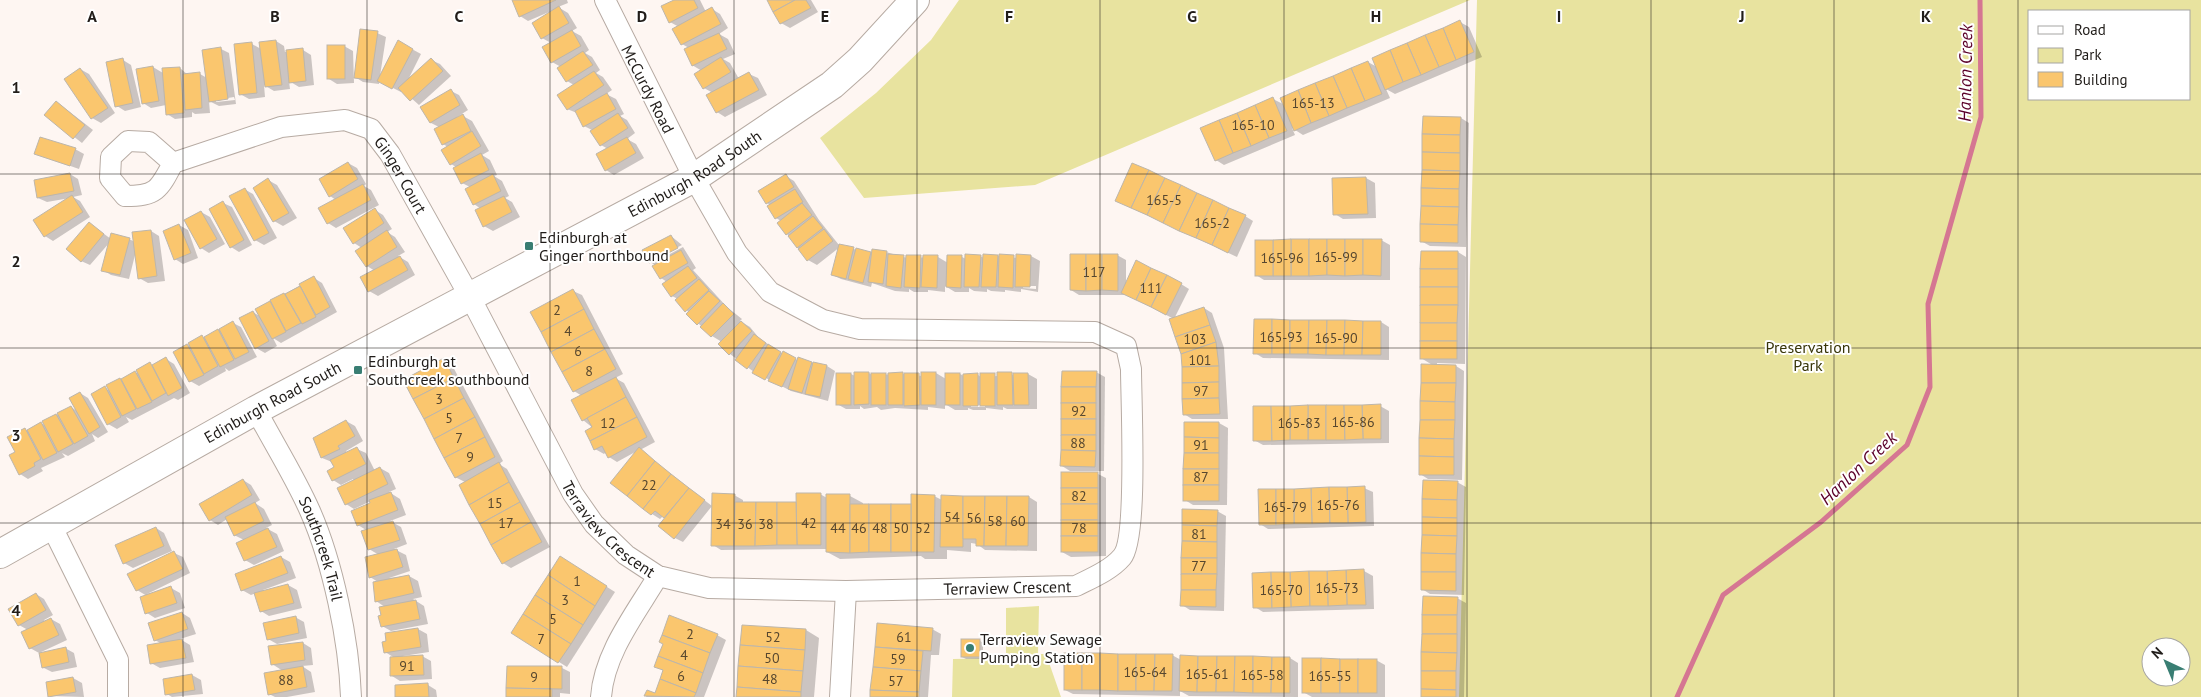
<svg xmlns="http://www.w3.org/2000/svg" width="2201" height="697" font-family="'PT Sans',sans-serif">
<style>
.green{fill:#e8e39f;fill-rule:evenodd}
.shadow{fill:#0003;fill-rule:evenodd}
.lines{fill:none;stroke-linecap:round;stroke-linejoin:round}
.stream{stroke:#d57692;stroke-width:5}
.building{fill:#fac66e;stroke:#bdb6ab}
.street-casing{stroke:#b7aba3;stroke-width:22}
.secondary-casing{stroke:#b7aba3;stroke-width:30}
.street{stroke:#fff;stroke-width:20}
.secondary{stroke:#fff;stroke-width:28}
.grid{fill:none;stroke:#211d1a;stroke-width:1;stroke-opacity:0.55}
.poi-dot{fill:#397e73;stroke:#fff;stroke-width:2}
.labels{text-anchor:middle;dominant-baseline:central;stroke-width:4;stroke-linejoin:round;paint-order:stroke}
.number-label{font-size:14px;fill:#57472f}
.street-label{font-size:16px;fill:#211d1a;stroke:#fff}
.poi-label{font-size:16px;fill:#211d1a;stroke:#fff;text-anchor:start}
.park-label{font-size:16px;fill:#383509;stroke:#fff}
.water-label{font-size:18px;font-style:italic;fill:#5b0129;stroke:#fff}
.grid-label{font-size:16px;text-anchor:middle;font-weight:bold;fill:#211d1a;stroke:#fff;stroke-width:4;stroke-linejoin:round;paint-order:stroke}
</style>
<rect width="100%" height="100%" fill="#fef6f2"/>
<g class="green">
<path d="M959 0H1470L1035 185 864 198 820 138 876 93 931 40Z"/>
<path d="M1477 0H2201V697H1459ZM2030 11H2190V99H2030ZM2151 647H2181V677H2151Z"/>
<path d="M1039 606 1038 654H1046L1061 697H952L953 659 1006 658V608Z"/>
</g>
<g class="shadow">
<path d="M515 0H567L568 3 558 7 568 13 577 28 572 31 581 36 589 50 585 53 592 57 600 70 596 73 603 77 612 90 606 94 616 99 624 114 620 116 627 120 635 133 627 139 636 144 644 158 614 175 606 170 608 149 601 145 592 130 584 126 577 113 567 109 574 85 567 81 558 68 561 67 552 62 551 43 542 38 533 23 550 13 549 12 528 21 520 16Z"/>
<path d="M676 0H700L706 12 712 9 720 14 728 28 719 34 728 39 735 54 723 59 730 63 739 79 749 74 758 78 767 95 725 117 717 112 713 93 704 88 702 71 692 65 689 48 682 44 679 27 670 22Z"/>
<path d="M768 0H811L818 12 790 28 781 23Z"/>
<path d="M1460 22 1469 27 1482 57 1395 94 1386 89 1390 98 1303 135 1292 128 1295 135 1224 165 1216 160 1273 99 1285 105 1368 62 1377 67Z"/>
<path d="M377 33 386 37 380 76 399 42 421 54 407 82 431 60 440 64 451 76 419 105 402 90 401 92 379 81V84L363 82 355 77Z"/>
<path d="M276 41 284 46 285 52 303 50 311 55 314 85 299 87 289 81 290 89 274 91 264 85 265 97 249 99 240 94 252 44 261 49Z"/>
<path d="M344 46 353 51 354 83 337 84 329 79Z"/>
<path d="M221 49 229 53 236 104 219 106 209 101 210 113 195 114 192 112V117L175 119 167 114 166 105 151 108 143 103 138 70 153 67 163 73 180 68 188 75 200 74 207 78ZM234 97 235 100 216 102V100Z"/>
<path d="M123 60 131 65 141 107 125 111 117 106Z"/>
<path d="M80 69 89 74 115 113 101 123 92 118Z"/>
<path d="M451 91 459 95 468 110 457 117 458 119 463 116 472 121 489 151 482 155 490 160 497 175 494 176 502 181 509 196 505 198 512 202 520 217 493 231 484 226 481 209 474 204 470 187 462 183 456 167 451 164 448 147 443 144 439 127 431 123 422 107Z"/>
<path d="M57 102 93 130 82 143 46 115Z"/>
<path d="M1461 118 1469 123 1466 247 1430 246 1421 241Z"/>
<path d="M75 149 84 154 79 169 36 154Z"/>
<path d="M348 163 357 168 366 184 364 186 371 190 379 205 336 228 328 223 336 200 330 196Z"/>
<path d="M70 174 78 179 82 195 73 197 80 201 90 217 53 241 45 236 70 198 47 202 38 198Z"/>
<path d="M786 176 794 181 819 220 839 245 872 254 886 252 907 258 938 257 948 263V256L962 257 966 259 980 256 984 258 998 256 1017 258V256H1031L1040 261 1038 292 1021 289V292L1005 290V292L991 291 987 289V292L974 291 969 288V292H955L945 286V292L928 290V292H914L909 289V292L895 291 872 283 871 287 841 279 833 275 840 247 817 265 808 260 787 234 781 221 776 218 770 205 767 203ZM1023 286H1036V289L1023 288Z"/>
<path d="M1366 178 1375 183 1376 218 1343 219 1335 214 1334 179Z"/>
<path d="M268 180 277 185 297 218 283 226 274 221Z"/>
<path d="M244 189 253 194 277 238 264 245 255 240Z"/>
<path d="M223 203 232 207 252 245 239 252 231 247Z"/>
<path d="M1125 205 1245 216 1253 221 1237 257Z"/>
<path d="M375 210 383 215 392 229 387 232 395 237 405 252 398 256 408 262 415 275 378 296 369 291 375 271 367 266 362 248 354 243Z"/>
<path d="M201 212 210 217 225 244 209 253 201 248Z"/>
<path d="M89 223 111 239H129L135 242 151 231 159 236 165 281 148 283 139 278 136 251 129 279 111 275 103 270 110 242 90 265 81 261Z"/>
<path d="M179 225 188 230 198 258 183 264 175 259Z"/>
<path d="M671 236 682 245 653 260V263L683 247 696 268 693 270 727 307 742 319 740 321 750 327 759 338 783 354 798 360 827 366 835 371 828 401 791 391 754 372 730 354 722 342 712 336 688 314 689 313 678 299 672 296 667 282 661 278 655 265 650 262Z"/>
<path d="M1381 240 1390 245V280H1264L1256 275Z"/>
<path d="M1458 252 1466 257 1465 364 1437 363V366H1456L1464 371 1462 480 1428 479 1420 474 1434 366 1421 358Z"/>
<path d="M1117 255 1126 260V285L1181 284 1189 289 1174 319 1204 308 1212 313 1224 348 1228 419H1192L1184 414 1182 354 1174 319 1127 295H1079L1071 290Z"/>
<path d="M314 278 322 283 337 312 281 343 273 338 277 346 265 353 256 348 253 312 261 317 257 309Z"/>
<path d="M573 291 582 295 623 374 615 378 624 383 655 442 640 450 712 506 683 542 675 538 666 518 663 516 660 519 652 514 612 482 637 451 617 462 609 457 606 452 604 454 595 449 593 428 583 420 582 396 574 391Z"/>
<path d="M1381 322 1389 327V360L1263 358 1255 353Z"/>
<path d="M233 323 241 327 257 357 229 371 225 368 226 371 199 386 190 381 175 352Z"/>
<path d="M166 359 174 364 190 393 178 400 174 398 132 420 126 417 129 422 117 429 108 424 105 388 110 391 108 386Z"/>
<path d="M444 360 452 365 503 461 499 464 507 469 550 547 511 568 503 563 465 482 455 477Z"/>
<path d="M1096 372 1105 377 1104 471H1070L1062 466Z"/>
<path d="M869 373 872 375 903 374 922 376 936 373 946 379 960 374 964 376 978 375 981 377 1028 374 1037 379V409H1007L1003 407V410L986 408V410H973L968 408V410H955L945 404V409L928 407V410L895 408 881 410 877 407 864 409 860 406V409H846L837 404 851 374 855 376ZM971 405H985V407H971Z"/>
<path d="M80 393 88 398 108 432 98 438 92 434 95 441 68 456 62 453 65 457 41 468 43 471 28 479 20 474 17 453 25 429 27 431 41 423 47 427 44 422 71 407 77 411Z"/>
<path d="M1380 406 1389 411V443L1263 445 1254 440Z"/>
<path d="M346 421 355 426 363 441 346 451 347 453 357 449 366 453 375 471 380 468 389 473 396 489 389 492 400 499 406 515 390 521 401 527 407 544 394 549 406 555 410 571 389 578 409 576 418 581 422 597 413 599 424 606 428 624 391 631 382 626 385 607 376 601 378 582 370 577 379 555 369 549 366 530 358 525 372 504 371 501 354 509 346 504 354 481 353 479 341 485 333 480 335 468 332 462 322 458 315 438Z"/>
<path d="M1185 423H1219L1228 428 1227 505H1193L1185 500Z"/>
<path d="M1096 473 1106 478V556L1071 557 1062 552Z"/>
<path d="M243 480 251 485 260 500 255 503 264 509 272 525 266 528 277 534 284 551 254 565 245 560 244 540 234 535 227 519 218 525 210 520Z"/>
<path d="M1457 482 1466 487 1464 595 1430 594 1422 589Z"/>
<path d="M1364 488 1373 492 1374 526 1268 529 1260 524Z"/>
<path d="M820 494 827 498 850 496 863 503V506L912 505 934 496 942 500 1029 497 1037 502V551L985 550 977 544 971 543V552L947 550V559H925L921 556 840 559 827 552V549L721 550 713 545 734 495 743 500V504H756L798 503Z"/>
<path d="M1217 511 1226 516 1224 611 1190 610 1182 605Z"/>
<path d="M156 528 164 533 172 551 133 568 124 563Z"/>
<path d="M174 553 183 557 190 573 147 594 171 588 180 593 185 608 155 618 147 613V596L137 590Z"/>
<path d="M281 557 290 562 296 578 263 590V592L288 585 297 590 302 608 269 616 261 611 256 593 251 595 242 590Z"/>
<path d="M569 563 615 592 567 667 513 633Z"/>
<path d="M1364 571 1373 576 1374 609 1263 612 1255 607 1254 574Z"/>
<path d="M36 594 44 599 53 615 44 620 45 622 51 619 60 624 67 640 39 653 30 648 28 630 19 625Z"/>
<path d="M1457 598 1466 603 1464 697H1422Z"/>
<path d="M182 613 190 618 196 634 180 639 190 645 194 662 160 668 151 663 162 644 155 640Z"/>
<path d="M295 617 304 622 307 638 277 644 268 639Z"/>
<path d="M878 625 932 629 941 634 939 655H931L928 697H872Z"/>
<path d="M418 629 427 634 429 652 403 656V657L422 656 431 661 432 679 400 681 392 676 395 658 385 652 386 634Z"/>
<path d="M806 630 819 638 814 697H738Z"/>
<path d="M717 635 726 640 704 697H646L648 691 656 694 664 671 656 666Z"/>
<path d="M979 640 983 643V659H966L962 657Z"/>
<path d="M303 643 311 648 313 665 302 666 311 672 315 692 287 697H275L269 694 283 671 272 664Z"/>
<path d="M65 648 74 653 77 667 52 672 44 668Z"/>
<path d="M1172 655 1181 660 1290 658 1298 663V697L1189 696 1180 691V696L1073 694 1065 690Z"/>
<path d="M1376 660 1385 665V697H1312L1303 692Z"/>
<path d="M508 667 562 668 570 672V694L560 693V697H507Z"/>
<path d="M192 675 201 680 203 694 172 697 167 694Z"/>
<path d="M73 678 82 683 84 697 49 696Z"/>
<path d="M428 685 436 690 437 697H397Z"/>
</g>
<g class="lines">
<path class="stream" d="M1677 697 1723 595 1821 522 1907 445 1930 387 1928 304 1981 117 1980 0"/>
</g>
<g class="building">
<path d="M512 0H556L519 17Z"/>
<path d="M674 0H694L698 8 669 23 661 6Z"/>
<path d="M767 0H795L773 12Z"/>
<path d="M795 0H806L811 8 780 24 773 12Z"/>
<path d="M559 6 569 23 541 39 532 23Z"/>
<path d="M712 7 721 24 681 45 672 29Z"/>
<path d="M1460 20 1474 52 1456 60 1443 28Z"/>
<path d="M1443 28 1456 60 1439 67 1425 35Z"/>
<path d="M360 29 378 31 371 80 354 78Z"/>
<path d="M572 30 581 46 551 63 542 47Z"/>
<path d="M719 33 727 49 692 66 684 49Z"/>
<path d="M1425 35 1439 67 1421 75 1407 43Z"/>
<path d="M276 40 282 85 265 87 259 42Z"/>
<path d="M398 40 413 49 392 89 377 81Z"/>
<path d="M252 42 257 93 239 95 234 44Z"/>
<path d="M1407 43 1421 75 1403 82 1390 50Z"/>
<rect x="327" y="45" width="18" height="34"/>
<path d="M221 47 228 99 209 102 202 50Z"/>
<path d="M303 48 306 81 289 83 286 50Z"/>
<path d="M1390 50 1403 82 1385 90 1372 58Z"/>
<path d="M583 51 593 65 566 82 557 68Z"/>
<path d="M721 57 731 72 703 89 694 74Z"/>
<path d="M123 58 133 103 115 107 106 62Z"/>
<path d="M431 58 443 71 410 101 398 88Z"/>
<path d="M1368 61 1382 94 1365 101 1351 68Z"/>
<path d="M153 66 159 101 142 104 136 69Z"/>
<path d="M180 67 184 113 166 115 162 68Z"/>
<path d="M80 68 108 108 91 119 64 79Z"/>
<path d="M1351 68 1365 101 1347 108 1333 76Z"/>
<path d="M594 71 604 85 567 110 557 95Z"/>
<path d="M200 72 202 108 185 110 183 74Z"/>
<path d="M749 72 759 90 716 113 706 95Z"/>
<path d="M1333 76 1347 108 1329 116 1315 83Z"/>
<path d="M1315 83 1329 116 1311 123 1298 90Z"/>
<path d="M451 89 460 105 430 123 420 107Z"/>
<path d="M1298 90 1311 123 1294 131 1280 98Z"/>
<path d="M607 93 616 109 583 127 575 111Z"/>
<path d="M1273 97 1287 131 1269 138 1255 105Z"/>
<path d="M56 101 85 125 73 139 44 115Z"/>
<path d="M1255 105 1269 138 1251 146 1237 113Z"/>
<path d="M618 113 628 128 600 146 590 131Z"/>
<path d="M1237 113 1251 146 1233 153 1219 120Z"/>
<path d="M463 114 471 131 442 145 434 129Z"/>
<path d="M1423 116 1461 117 1460 135 1422 134Z"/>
<path d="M1219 120 1233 153 1215 161 1200 128Z"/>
<path d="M472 131 481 146 450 165 441 150Z"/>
<path d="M1422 134 1460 135V153L1422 152Z"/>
<path d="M40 137 76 148 70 166 34 154Z"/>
<path d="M627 137 636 153 605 171 596 154Z"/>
<path d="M1422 152 1460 153V171L1422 170Z"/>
<path d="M481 153 489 170 461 184 453 168Z"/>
<path d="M348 162 358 179 329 197 319 179Z"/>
<path d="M1132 163 1149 170 1131 208 1115 201Z"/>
<path d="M1149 170 1165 178 1147 215 1131 208Z"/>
<path d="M1422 170 1460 171 1459 189 1421 188Z"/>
<path d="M70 173 74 191 37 198 34 180Z"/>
<path d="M493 174 501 191 473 205 465 189Z"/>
<path d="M786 174 794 187 766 204 758 191Z"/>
<path d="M1366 177 1368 214 1333 215 1332 178Z"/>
<path d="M268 178 289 213 273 222 253 188Z"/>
<path d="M1165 178 1181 185 1163 223 1147 215Z"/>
<path d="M363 184 371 200 327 224 318 208Z"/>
<path d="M1181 185 1197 193 1179 231 1163 223Z"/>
<path d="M245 188 269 233 254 241 229 196Z"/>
<path d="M1421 188 1459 189V207L1421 206Z"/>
<path d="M795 189 803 202 775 219 767 206Z"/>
<path d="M1197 193 1213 200 1196 238 1179 231Z"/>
<path d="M72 195 83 212 44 237 33 220Z"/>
<path d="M504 196 512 212 483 227 475 210Z"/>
<path d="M1213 200 1229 208 1212 245 1196 238Z"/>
<path d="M223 201 244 240 230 248 209 209Z"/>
<path d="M802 203 812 215 786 235 777 223Z"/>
<path d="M1421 206 1459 207 1458 225 1420 224Z"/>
<path d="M375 208 384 223 353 244 343 228Z"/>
<path d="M1229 208 1246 215 1228 253 1212 245Z"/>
<path d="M201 211 217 239 200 249 184 220Z"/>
<path d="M813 216 823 228 797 248 788 236Z"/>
<path d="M89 222 104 234 81 262 66 249Z"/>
<path d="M179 224 191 253 174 260 163 231Z"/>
<path d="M1420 224 1458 225V243L1420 242Z"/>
<path d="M824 229 833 241 807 261 798 249Z"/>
<path d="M151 230 157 276 138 279 132 232Z"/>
<path d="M387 230 397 247 366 267 355 251Z"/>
<path d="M111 233 130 238 120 275 101 271Z"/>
<path d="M671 235 678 248 649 263 642 250Z"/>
<rect x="1291" y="239" width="18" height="37"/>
<path d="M1291 239V276H1273V240Z"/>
<path d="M1309 239H1327V275L1309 276Z"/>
<path d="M1327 239H1345V276L1327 275Z"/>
<path d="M1345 239H1363V275L1345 276Z"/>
<path d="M1363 239H1382L1381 276 1363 275Z"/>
<rect x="1255" y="240" width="18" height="36"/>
<path d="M839 244 854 247 846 279 831 275Z"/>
<path d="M856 248 871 252 863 283 848 279Z"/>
<path d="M872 249 887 251 883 284 868 282Z"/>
<path d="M681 250 688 263 660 279 652 266Z"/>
<path d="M1421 251H1458V269H1420Z"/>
<path d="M888 254 904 255 901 288 886 286Z"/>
<path d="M965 254 981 255 979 287H964Z"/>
<path d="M983 254 998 255 996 287H981Z"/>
<path d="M999 254 1014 255 1013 288 998 287Z"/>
<path d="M1016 254 1031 255 1030 287H1015Z"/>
<path d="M1070 254H1086V291L1070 290Z"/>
<path d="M1086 254H1102V290L1086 291Z"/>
<path d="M1102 254H1118V291L1102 290Z"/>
<path d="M906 255H921L920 288 904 287Z"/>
<path d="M923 255H938L937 288 921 287Z"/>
<path d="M947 255H962L961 288 946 287Z"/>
<path d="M400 256 408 270 368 292 360 277Z"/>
<path d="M1136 260 1151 268 1136 300 1121 293Z"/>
<path d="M688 266 697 278 671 297 662 284Z"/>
<path d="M1151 268 1167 275 1151 307 1136 300Z"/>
<rect x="1420" y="269" width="38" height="18"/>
<path d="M1167 275 1182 283 1166 315 1151 307Z"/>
<path d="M314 276 330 307 316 315 299 284Z"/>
<path d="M699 279 709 290 685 312 675 300Z"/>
<path d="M300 286 316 317 302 324 285 294Z"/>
<rect x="1420" y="287" width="38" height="18"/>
<path d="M573 289 584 309 541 332 530 312Z"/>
<path d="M709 291 720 301 697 325 686 314Z"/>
<path d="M284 293 301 323 286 331 270 300Z"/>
<path d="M270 301 286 332 272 339 255 309Z"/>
<path d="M723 303 734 314 711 337 700 327Z"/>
<path d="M1420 305H1458L1457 323H1420Z"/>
<path d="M1204 307 1210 325 1175 337 1169 319Z"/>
<path d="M584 309 594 329 551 352 541 332Z"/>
<path d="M253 311 269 341 255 349 239 318Z"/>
<path d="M1254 319H1272V354H1253Z"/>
<path d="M1272 319 1290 320V354H1272Z"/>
<path d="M1290 320H1309L1308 354H1290Z"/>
<path d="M1309 320H1327L1326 355 1308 354Z"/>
<path d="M1327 320H1345L1344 355H1326Z"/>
<path d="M1345 320 1363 321 1362 355H1344Z"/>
<path d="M233 321 249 352 235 359 219 329Z"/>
<path d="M741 321 752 331 729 355 718 344Z"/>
<path d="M1363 321H1381V355H1362Z"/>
<rect x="1420" y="323" width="37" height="18"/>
<path d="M1210 325 1216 342 1181 354 1175 337Z"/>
<path d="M218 329 234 360 220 367 204 337Z"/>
<path d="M594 329 605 349 562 372 551 352Z"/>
<path d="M754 334 766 343 747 369 735 360Z"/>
<path d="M202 335 218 366 204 374 188 343Z"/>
<rect x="1420" y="341" width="37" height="18"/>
<path d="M1216 342 1219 366 1182 367 1181 354Z"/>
<path d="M187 344 204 375 189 382 173 352Z"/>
<path d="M768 344 781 352 765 380 752 373Z"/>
<path d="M605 349 616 369 573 392 562 372Z"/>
<path d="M783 351 796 358 782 387 768 381Z"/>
<path d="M166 357 182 388 168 396 152 365Z"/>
<path d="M798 357 812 362 802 393 788 389Z"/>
<path d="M444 358 454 378 413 399 403 380Z"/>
<path d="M150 362 166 393 152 401 136 370Z"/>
<path d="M813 362 827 365 820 397 805 394Z"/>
<path d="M1421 364 1456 365V383H1421Z"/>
<path d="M1219 366V382L1182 383V367Z"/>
<path d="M135 371 152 402 137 409 121 379Z"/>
<path d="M1062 371H1097L1096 387H1061Z"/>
<path d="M854 372H869V404L854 405Z"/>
<path d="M903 372V405H888V373Z"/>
<rect x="921" y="372" width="15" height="33"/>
<path d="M997 372H1012L1013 405H997Z"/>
<rect x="836" y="373" width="15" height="32"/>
<rect x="871" y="373" width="15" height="32"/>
<path d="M904 373H919L920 405 904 406Z"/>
<rect x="945" y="373" width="15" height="32"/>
<path d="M978 373V406H963V374Z"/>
<rect x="980" y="373" width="15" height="33"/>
<path d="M1013 373H1028L1029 405H1014Z"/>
<path d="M616 377 626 397 582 421 571 400Z"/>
<path d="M120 378 136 409 122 416 106 385Z"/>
<path d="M454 378 464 398 424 419 413 399Z"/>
<path d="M1219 382V398L1182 399V383Z"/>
<path d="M1421 383H1456L1455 402 1420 401Z"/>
<path d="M105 386 121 417 107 425 91 394Z"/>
<rect x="1061" y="387" width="35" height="16"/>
<path d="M80 392 100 427 89 434 69 398Z"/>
<path d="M626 397 637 417 590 441 585 431 592 427 587 418Z"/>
<path d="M464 398 475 417 434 439 424 419Z"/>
<path d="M1219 398 1220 414 1183 415 1182 399Z"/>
<path d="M1420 401 1455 402V420H1420Z"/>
<rect x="1061" y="403" width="35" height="16"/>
<path d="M1381 404V439H1363L1362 405Z"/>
<rect x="1308" y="405" width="18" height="35"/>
<path d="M1308 405V440H1290V406Z"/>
<path d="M1326 405H1344L1345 440H1326Z"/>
<path d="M1344 405H1362L1363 439 1345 440Z"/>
<path d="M71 406 88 436 74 444 57 413Z"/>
<path d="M1253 406H1271L1272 441H1253Z"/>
<path d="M1271 406H1290V440L1272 441Z"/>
<path d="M56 414 73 444 58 452 42 421Z"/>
<path d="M475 417 485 437 444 458 434 439Z"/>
<path d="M637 417 647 437 608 458 602 446 594 450 590 441Z"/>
<rect x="1061" y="419" width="35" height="16"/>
<path d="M346 420 355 436 338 446 340 449 321 458 313 438Z"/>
<path d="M1420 420H1455L1454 439 1419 438Z"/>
<path d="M41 422 57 453 43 460 27 430Z"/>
<path d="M1184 422H1219V438L1184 437Z"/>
<path d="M25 428 41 459 34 463 35 466 19 475 9 455 15 452 7 437Z"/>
<path d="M1061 435H1096V451L1061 450Z"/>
<path d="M485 437 495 457 455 478 444 458Z"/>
<path d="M1184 437 1219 438V453H1184Z"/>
<path d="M1419 438 1454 439V457L1419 456Z"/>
<path d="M357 447 366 464 332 481 327 471 334 467 330 460Z"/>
<path d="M639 447 655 461 627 496 610 483Z"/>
<path d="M1061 450 1096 451 1095 467 1060 466Z"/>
<path d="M1184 453H1219V469H1183Z"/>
<path d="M1419 456 1454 457V475H1419Z"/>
<path d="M655 461 671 474 643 509 627 496Z"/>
<path d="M499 462 509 482 469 505 459 485Z"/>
<path d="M380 467 388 484 345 505 337 488Z"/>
<rect x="1183" y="469" width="36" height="16"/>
<rect x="1061" y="472" width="37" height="16"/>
<path d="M671 474 689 488 664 518 655 511 651 515 643 509Z"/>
<path d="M243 479 252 495 209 521 199 504Z"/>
<path d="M1423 480 1458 481 1457 500 1422 499Z"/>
<path d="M509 482 520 502 480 524 469 505Z"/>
<rect x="1183" y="485" width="36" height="16"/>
<path d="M1365 486 1366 522 1348 523 1347 487Z"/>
<path d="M1329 487 1330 523 1312 524 1311 488Z"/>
<path d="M1329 487H1347L1348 523H1330Z"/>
<path d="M689 488 705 500 674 539 658 526Z"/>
<rect x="1061" y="488" width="37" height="16"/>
<path d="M1311 488 1312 524H1294V489Z"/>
<path d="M1258 489H1276V525H1259Z"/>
<path d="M1276 489H1294V524L1276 525Z"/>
<path d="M391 492 398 510 357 526 351 511 370 503 369 500Z"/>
<path d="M712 493 735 494 734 546H711Z"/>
<path d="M796 493H821V545H797Z"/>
<path d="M826 494H850V553L826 552Z"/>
<path d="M911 494 935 495 934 552H911Z"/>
<path d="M941 495 963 496V547H940Z"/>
<path d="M963 496H985L984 546H976V539H963Z"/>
<path d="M985 496H1007L1006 546H984Z"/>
<path d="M1007 496H1029L1028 546H1006Z"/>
<path d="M1422 499 1457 500V518L1422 517Z"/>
<path d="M255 502 264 521 234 536 225 517Z"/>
<path d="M520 502 531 522 491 545 480 524Z"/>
<path d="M735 502H756L755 546H734Z"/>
<path d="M756 502H777V545L755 546Z"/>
<path d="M777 502H796L797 545H777Z"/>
<path d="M850 504H869V552L850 553Z"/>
<rect x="869" y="504" width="22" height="48"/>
<rect x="891" y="504" width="20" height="48"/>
<rect x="1061" y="504" width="37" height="16"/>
<path d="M1182 509 1218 510 1217 526 1182 525Z"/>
<path d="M1422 517 1457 518V536L1422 535Z"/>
<rect x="1061" y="520" width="37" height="16"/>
<path d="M393 521 400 540 368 550 361 531Z"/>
<path d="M531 522 542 542 502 564 491 545Z"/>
<path d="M1182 525 1217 526V542L1182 541Z"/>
<path d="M156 527 164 546 123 564 115 545Z"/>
<path d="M268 528 277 547 244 561 236 543Z"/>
<path d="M1422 535 1457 536 1456 554 1421 553Z"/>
<rect x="1061" y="536" width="37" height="16"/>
<path d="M1182 541 1217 542V558H1181Z"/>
<path d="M397 549 403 567 369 578 365 557Z"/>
<path d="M174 551 183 569 136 591 127 574Z"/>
<path d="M1421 553 1456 554V572H1421Z"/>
<path d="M281 556 288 573 241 591 235 574Z"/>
<path d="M560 556 607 586 595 606 548 575Z"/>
<rect x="1181" y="558" width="36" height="16"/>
<path d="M1364 569 1366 605H1347L1346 570Z"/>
<path d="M1346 570 1347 605 1328 606 1327 571Z"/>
<path d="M1309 571 1310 606 1291 607 1290 572Z"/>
<path d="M1309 571H1327L1328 606H1310Z"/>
<path d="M1271 572 1272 608H1253L1252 573Z"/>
<path d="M1271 572H1290L1291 607 1272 608Z"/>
<path d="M1421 572H1456V591L1421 590Z"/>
<path d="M1181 574H1217L1216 590H1181Z"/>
<path d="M409 575 414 593 375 602 373 582Z"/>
<path d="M548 575 595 606 583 625 535 595Z"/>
<path d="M288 584 294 603 260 612 254 593Z"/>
<path d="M171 586 177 603 145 614 140 597Z"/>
<path d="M1181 590H1216V607L1180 606Z"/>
<path d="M36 593 46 610 18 626 8 609Z"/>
<path d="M535 595 583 625 571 644 523 614Z"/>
<path d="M1423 596 1458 597 1457 615H1422Z"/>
<path d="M416 600 420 619 381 627 378 616 381 615 379 607Z"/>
<path d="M182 612 188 629 154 641 148 623Z"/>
<path d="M523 614 571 644 558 663 511 633Z"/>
<path d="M669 615 718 634 710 653 662 635Z"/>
<rect x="1422" y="615" width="35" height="19"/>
<path d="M296 616 299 633 267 640 263 623Z"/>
<path d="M51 618 59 635 29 649 21 632Z"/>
<path d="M877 623 933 628 931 651 875 647Z"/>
<path d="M742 625 806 629 805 650 740 645Z"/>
<path d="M418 628 421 647 384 653 382 642 386 641 385 633Z"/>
<path d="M1422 634H1457V653L1421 652Z"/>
<path d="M662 635 710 653 703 673 658 656 663 644 659 642Z"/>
<path d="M182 639 186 658 150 664 147 645Z"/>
<rect x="961" y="639" width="19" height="18"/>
<path d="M303 642 305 660 271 665 268 646Z"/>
<path d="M740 645 805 650 803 671 738 666Z"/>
<path d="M66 647 69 662 42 668 39 653Z"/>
<path d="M875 647 923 651 921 671 873 667Z"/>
<path d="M1421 652 1457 653 1456 671H1421Z"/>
<rect x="1064" y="653" width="18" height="37"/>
<rect x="1082" y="653" width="18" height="37"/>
<path d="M1100 653 1118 654V691L1100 690Z"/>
<rect x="1118" y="654" width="18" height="37"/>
<path d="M1136 654H1155L1154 691H1136Z"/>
<path d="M1155 654H1173L1172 691H1154Z"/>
<path d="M423 655 424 675 390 676V657Z"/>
<path d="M1180 655 1198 656 1197 692 1179 691Z"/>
<path d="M658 656 703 673 696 693 660 679 663 670 654 667Z"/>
<path d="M1198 656H1217L1216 692H1197Z"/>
<path d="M1217 656H1235L1234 692H1216Z"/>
<path d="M1235 656H1253V693L1234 692Z"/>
<path d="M1253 656 1272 657 1271 693H1253Z"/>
<path d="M1272 657H1290V693H1271Z"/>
<rect x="1302" y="658" width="19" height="35"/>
<path d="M1321 658 1340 659V693H1321Z"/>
<rect x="1340" y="659" width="18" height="34"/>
<rect x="1358" y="659" width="19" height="34"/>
<path d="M303 666 307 687 268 695 264 673Z"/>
<path d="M507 666H562V689L506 688Z"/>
<path d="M738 666 803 671 801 692 737 687Z"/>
<path d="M873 667 921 671 919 692 870 690Z"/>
<path d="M1421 671H1456V690L1421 689Z"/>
<path d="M192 674 195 690 165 695 163 679Z"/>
<path d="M73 677 76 692 48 697 46 682Z"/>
<path d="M660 679 696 693 694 697 644 696 647 690 655 693Z"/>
<path d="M428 683 429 697H395V685Z"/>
<path d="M737 687 801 692V697H736Z"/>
<path d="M506 688 552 689V697H506Z"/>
<path d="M1421 689 1456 690V697H1421Z"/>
<path d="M870 690 919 692V697H870Z"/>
</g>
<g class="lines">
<defs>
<g id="street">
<path id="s1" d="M173 163C159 190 156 196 125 196L110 178 111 157 128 141 149 142 173 163 281 127 345 120 371 129 390 154 470 297 573 494 594 524 626 555 658 576 709 588 846 591 1076 586C1092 578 1111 570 1122 557 1138 539 1131 400 1131 369L1126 346 1095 332 860 329 823 320 770 292 737 253 694 178 605 0"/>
<path id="s2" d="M256 410C274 444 295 477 310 511 333 563 349 641 351 697"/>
<path d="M51 525 118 660V697"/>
<path d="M601 697C604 653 636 613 658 576"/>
<path d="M840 697 846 591"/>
</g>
<g id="secondary">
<path id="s3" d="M0 554 256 410 694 178 832 85 860 60 915 0"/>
</g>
</defs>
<use href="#street" class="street-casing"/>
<use href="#secondary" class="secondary-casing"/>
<use href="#street" class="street"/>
<use href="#secondary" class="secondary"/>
</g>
<path class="grid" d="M183 0V697M367 0V697M550 0V697M734 0V697M917 0V697M1100 0V697M1284 0V697M1467 0V697M1651 0V697M1834 0V697M2018 0V697M0 174H2201M0 348H2201M0 523H2201"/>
<g class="poi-dot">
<rect x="524" y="241" width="10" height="10" rx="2.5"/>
<rect x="353" y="365" width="10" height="10" rx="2.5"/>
<circle cx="970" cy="648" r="5"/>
</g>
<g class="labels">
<g class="number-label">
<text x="1313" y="103">165-13</text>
<text x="1253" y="125">165-10</text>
<text x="1164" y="200">165-5</text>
<text x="1212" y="223">165-2</text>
<text x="1336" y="257">165-99</text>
<text x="1282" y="258">165-96</text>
<text x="1094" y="272">117</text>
<text x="1151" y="288">111</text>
<text x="557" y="310">2</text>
<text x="568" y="331">4</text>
<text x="1281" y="337">165-93</text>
<text x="1336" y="338">165-90</text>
<text x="1195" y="339">103</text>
<text x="578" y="351">6</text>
<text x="1200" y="360">101</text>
<text x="589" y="371">8</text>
<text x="1201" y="391">97</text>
<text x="439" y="399">3</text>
<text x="1079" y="411">92</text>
<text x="449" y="418">5</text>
<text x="1353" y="422">165-86</text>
<text x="608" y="423">12</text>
<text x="1299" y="423">165-83</text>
<text x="459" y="438">7</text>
<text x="1078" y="443">88</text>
<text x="1201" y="445">91</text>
<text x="470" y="457">9</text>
<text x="1201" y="477">87</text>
<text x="649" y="485">22</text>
<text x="1079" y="496">82</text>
<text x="495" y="503">15</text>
<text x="1338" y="505">165-76</text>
<text x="1285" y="507">165-79</text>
<text x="952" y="517">54</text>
<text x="974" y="518">56</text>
<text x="995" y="521">58</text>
<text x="1018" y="521">60</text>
<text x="506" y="523">17</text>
<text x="809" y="523">42</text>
<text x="723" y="524">34</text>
<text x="745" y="524">36</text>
<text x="766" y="524">38</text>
<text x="838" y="528">44</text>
<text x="859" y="528">46</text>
<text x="880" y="528">48</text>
<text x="901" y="528">50</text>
<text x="923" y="528">52</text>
<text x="1079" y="528">78</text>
<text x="1199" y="534">81</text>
<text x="1199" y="566">77</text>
<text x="577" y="581">1</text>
<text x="1337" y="588">165-73</text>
<text x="1281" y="590">165-70</text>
<text x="565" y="600">3</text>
<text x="553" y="619">5</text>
<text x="690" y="634">2</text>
<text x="773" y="637">52</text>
<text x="904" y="637">61</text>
<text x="541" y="639">7</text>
<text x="684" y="655">4</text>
<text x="772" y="658">50</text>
<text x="898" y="659">59</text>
<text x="407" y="666">91</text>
<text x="1145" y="672">165-64</text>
<text x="1207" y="674">165-61</text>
<text x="1262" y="675">165-58</text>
<text x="681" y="676">6</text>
<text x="1330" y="676">165-55</text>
<text x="534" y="677">9</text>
<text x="770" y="679">48</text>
<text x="286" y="680">88</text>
<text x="896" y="681">57</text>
</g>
<g class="street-label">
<text transform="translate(648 89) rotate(63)">McCurdy Road</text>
<text stroke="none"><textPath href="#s3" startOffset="792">Edinburgh Road South</textPath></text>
<text stroke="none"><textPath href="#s1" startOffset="445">Ginger Court</textPath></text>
<text stroke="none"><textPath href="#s3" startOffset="312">Edinburgh Road South</textPath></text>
<text stroke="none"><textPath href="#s1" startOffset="858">Terraview Crescent</textPath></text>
<text stroke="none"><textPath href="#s2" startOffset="154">Southcreek Trail</textPath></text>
<text stroke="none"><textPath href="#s1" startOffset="1278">Terraview Crescent</textPath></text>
</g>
<g class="poi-label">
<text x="539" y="237">Edinburgh at<tspan x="539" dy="18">Ginger northbound</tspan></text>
<text x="368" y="361">Edinburgh at<tspan x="368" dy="18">Southcreek southbound</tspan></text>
<text x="980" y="639">Terraview Sewage<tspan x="980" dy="18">Pumping Station</tspan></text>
</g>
<g class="park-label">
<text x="1808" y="347">Preservation<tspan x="1808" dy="18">Park</tspan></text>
</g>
<g class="water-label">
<text transform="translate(1965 73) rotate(-89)">Hanlon Creek</text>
<text transform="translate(1858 468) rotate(-43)">Hanlon Creek</text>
</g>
</g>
<g class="grid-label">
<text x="92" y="22">A</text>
<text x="275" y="22">B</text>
<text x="459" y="22">C</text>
<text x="642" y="22">D</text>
<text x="825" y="22">E</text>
<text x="1009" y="22">F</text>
<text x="1192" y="22">G</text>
<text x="1376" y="22">H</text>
<text x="1559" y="22">I</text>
<text x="1742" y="22">J</text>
<text x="1926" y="22">K</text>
<text x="16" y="93">1</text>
<text x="16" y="267">2</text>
<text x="16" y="441">3</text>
<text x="16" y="616">4</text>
</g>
<rect x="2028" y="10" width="162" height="90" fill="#ffffff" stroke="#a6a5a3"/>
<rect x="2038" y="26" width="25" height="8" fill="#ffffff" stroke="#a6a5a3"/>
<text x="2074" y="35" font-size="15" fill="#211d1a">Road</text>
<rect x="2038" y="48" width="25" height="15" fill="#e8e39f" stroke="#a6a5a3"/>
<text x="2074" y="60" font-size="15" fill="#211d1a">Park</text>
<rect x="2038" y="72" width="25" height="15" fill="#fac66e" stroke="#a6a5a3"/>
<text x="2074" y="85" font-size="15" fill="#211d1a">Building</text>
<g transform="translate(2166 662) rotate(316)"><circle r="24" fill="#ffffff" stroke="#a6a5a3"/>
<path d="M0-4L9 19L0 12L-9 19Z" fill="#397e73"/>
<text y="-8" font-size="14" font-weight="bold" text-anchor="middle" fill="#211d1a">N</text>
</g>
</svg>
